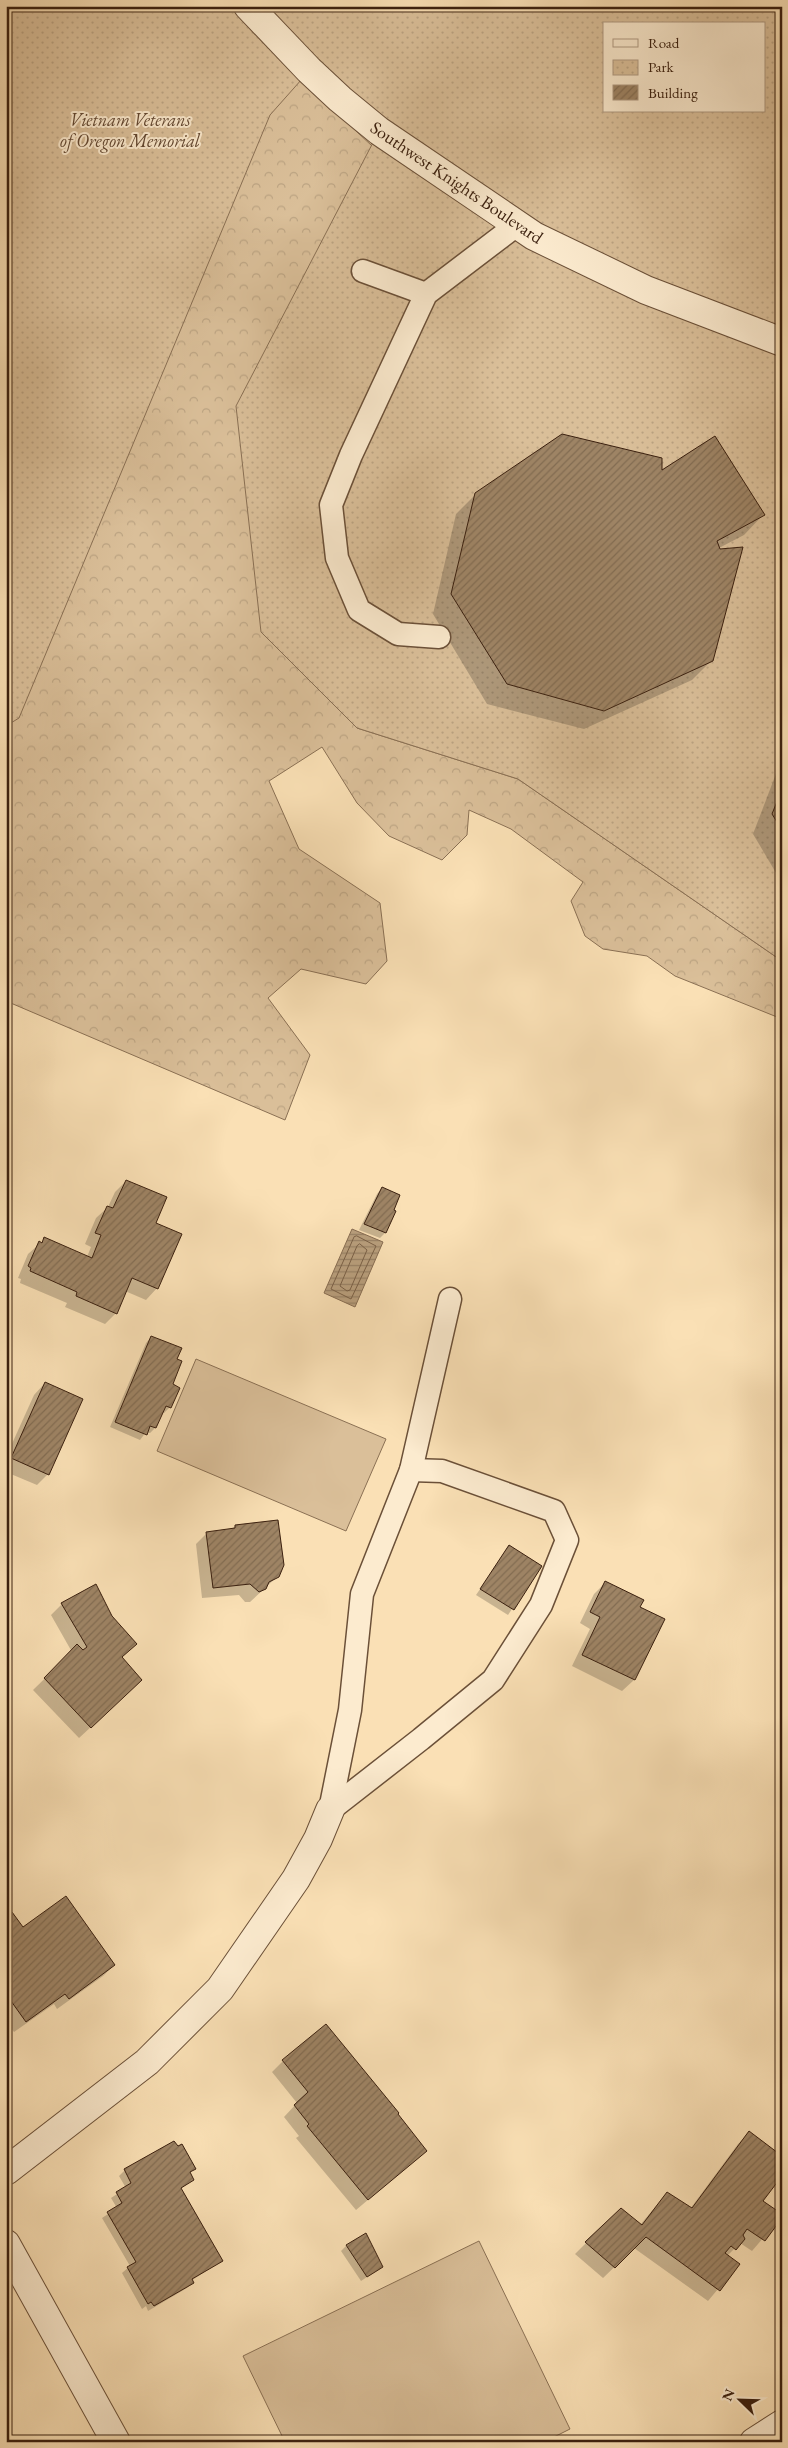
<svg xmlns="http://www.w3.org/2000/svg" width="788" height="2448" font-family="'EB Garamond',serif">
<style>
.grass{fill:#dabf99;stroke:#8a7054}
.forest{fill:url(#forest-crowns);stroke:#8a7054}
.park{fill:url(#park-dots);stroke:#8a7054;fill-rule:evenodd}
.water{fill:url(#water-rules);stroke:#876c51}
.shadow{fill:#0003}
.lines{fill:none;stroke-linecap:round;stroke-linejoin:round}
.shore{stroke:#7a6046;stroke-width:1}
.building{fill:url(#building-hatch);stroke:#3b200f}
.service-casing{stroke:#6b5038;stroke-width:25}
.minor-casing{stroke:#6b5038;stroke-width:30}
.tertiary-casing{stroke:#6b5038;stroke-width:30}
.service{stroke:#fcebcf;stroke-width:22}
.minor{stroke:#fcebcf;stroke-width:28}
.tertiary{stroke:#fcebcf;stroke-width:28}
.labels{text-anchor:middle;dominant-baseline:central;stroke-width:4;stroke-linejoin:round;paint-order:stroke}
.park-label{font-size:18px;font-style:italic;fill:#634832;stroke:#fcebcf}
.street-label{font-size:18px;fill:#3b200f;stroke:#fcebcf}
</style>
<defs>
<pattern id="forest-crowns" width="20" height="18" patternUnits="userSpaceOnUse" patternTransform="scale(1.25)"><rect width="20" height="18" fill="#dabf99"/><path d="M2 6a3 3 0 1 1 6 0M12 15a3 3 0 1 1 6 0" fill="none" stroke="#bca483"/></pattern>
<pattern id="park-dots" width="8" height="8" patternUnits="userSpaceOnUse" patternTransform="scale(1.25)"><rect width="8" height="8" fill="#dabf99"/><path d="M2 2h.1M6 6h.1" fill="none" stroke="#bca483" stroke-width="1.8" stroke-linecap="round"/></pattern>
<pattern id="water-rules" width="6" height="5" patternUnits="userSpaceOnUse" patternTransform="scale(1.25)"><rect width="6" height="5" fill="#b99f7d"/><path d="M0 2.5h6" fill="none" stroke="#988165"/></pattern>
<pattern id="building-hatch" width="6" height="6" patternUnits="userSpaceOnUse" patternTransform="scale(1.25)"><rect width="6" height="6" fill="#9e8465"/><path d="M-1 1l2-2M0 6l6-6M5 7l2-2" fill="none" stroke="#826c52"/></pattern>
</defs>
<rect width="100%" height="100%" fill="#fae0b5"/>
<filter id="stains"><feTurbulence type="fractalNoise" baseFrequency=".004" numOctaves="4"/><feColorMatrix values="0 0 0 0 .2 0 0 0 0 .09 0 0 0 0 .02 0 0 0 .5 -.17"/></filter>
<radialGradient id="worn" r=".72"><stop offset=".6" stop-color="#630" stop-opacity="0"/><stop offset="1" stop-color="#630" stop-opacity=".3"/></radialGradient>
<g class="grass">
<path d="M196 1359 386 1439 346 1531 157 1451Z"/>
<path d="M479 2241 570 2429 544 2442H285L243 2356Z"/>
</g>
<path class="forest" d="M223 6 372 146 336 215 357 728 518 779 782 961V1019L675 976 647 956 603 949 585 936 571 901 583 882 511 829 469 810 467 835 442 860 389 836 357 803 322 747 269 781 299 849 380 903 387 961 366 984 301 969 268 998 310 1055 285 1120 6 1001V640Z"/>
<path class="park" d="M6 6H782V961L518 779 357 728 261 632 236 406 379 131 310 70 270 115 19 718 6 726ZM604 24H764V111H604Z"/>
<path class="water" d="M352 1229 383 1242 355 1307 324 1293Z"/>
<g class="shadow">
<path d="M661 472 763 515 744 535 719 548 712 660 692 680 584 729 487 704 433 614 456 514 476 494Z"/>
<path d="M782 767V883L753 834 777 771Z"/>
<path d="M126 1181 154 1224 157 1288 146 1300 125 1291 116 1313 105 1324 65 1307 67 1303 20 1283 21 1279 18 1278 28 1254 45 1239 87 1257 91 1247 85 1244 96 1218 108 1207 115 1192Z"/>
<path d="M382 1188 395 1211 385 1233 380 1238 359 1230 377 1194Z"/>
<path d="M151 1337 175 1359 170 1407 164 1413 162 1412 155 1428 150 1433 146 1432 140 1440 110 1427 146 1343Z"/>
<path d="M45 1383 48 1474 37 1485 6 1472V1457L34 1395Z"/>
<path d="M235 1526 278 1576 250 1602H245L239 1595 202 1598 196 1544 207 1533 231 1530Z"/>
<path d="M509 1547 540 1567 508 1615 476 1595Z"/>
<path d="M605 1583 639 1607 663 1620 634 1680 622 1691 572 1666 590 1629 580 1623 594 1594Z"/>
<path d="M62 1604 111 1617 136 1644 121 1658 130 1691 79 1738 33 1690 72 1652 51 1615Z"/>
<path d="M6 1917 22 1929 114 1965 103 1976 57 2009 54 2004 14 2032 6 2021Z"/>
<path d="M283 2061 396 2114 426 2151 356 2210 296 2138 299 2136 284 2117 297 2103 272 2072Z"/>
<path d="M749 2133 762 2201 782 2216 752 2251 740 2243 727 2256 738 2265 708 2301 634 2248 603 2278 575 2254 586 2243 640 2225 667 2193 690 2209 738 2144Z"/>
<path d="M194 2168 189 2174 193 2180 180 2189 221 2261 191 2281 192 2283 187 2288 148 2311 146 2306 142 2309 122 2273 130 2266 102 2218 117 2208 111 2198 126 2188 119 2176 125 2170Z"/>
<path d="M346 2246 382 2267 361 2281 341 2251Z"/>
</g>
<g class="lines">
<g class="shore">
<path d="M357 1236 376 1246 351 1299 331 1289 354 1237Z"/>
<path d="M360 1244 367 1250 350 1290 347 1291 340 1286 357 1246Z"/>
</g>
</g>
<g class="building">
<path d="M562 434 662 458V470L715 436 765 515 717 541 720 549 743 547 713 661 604 711 507 684 451 594 475 493Z"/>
<path d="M782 789V830L772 814Z"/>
<path d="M126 1180 167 1197 156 1223 182 1234 158 1289 132 1278 117 1314 76 1296 77 1292 30 1271 31 1268 28 1266 39 1241 42 1243 44 1237 92 1258 101 1235 95 1233 107 1206 113 1208Z"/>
<path d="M382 1187 400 1195 394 1210 396 1211 386 1233 364 1224Z"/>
<path d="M151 1336 182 1348 177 1359 182 1361 173 1384 180 1388 171 1408 166 1406 156 1428 150 1426 147 1435 115 1422Z"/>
<path d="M45 1382 83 1399 49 1475 11 1458Z"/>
<path d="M278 1520 284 1565 279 1577 269 1582 266 1589 259 1592 250 1584 213 1588 206 1532 235 1528V1525Z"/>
<path d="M509 1545 542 1566 514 1610 480 1589Z"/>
<path d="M605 1581 644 1600 640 1607 665 1619 635 1680 582 1655 600 1617 590 1612Z"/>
<path d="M96 1584 112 1616 137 1644 122 1657 142 1680 91 1728 44 1678 77 1644 83 1650 87 1647 61 1603Z"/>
<path d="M66 1896 115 1965 69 1999 65 1994 26 2022 6 1994V1980L10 1977 6 1972V1916L12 1912 23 1927Z"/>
<path d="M326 2024 399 2113 398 2114 427 2151 368 2200 307 2126 309 2124 294 2105 308 2092 282 2060Z"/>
<path d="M749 2131 782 2156V2176L763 2201 782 2214V2218L765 2241 747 2229 743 2235 745 2239 736 2250 731 2246 725 2253 740 2264 720 2291 646 2237 615 2268 585 2242 621 2208 642 2225 667 2192 692 2208Z"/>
<path d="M174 2141 178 2146 182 2144 196 2169 190 2172 194 2180 181 2188 223 2261 192 2279 194 2283 154 2306 151 2302 148 2304 127 2267 136 2262 107 2212 122 2203 116 2192 131 2183 124 2169Z"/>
<path d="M366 2233 383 2267 367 2277 346 2245Z"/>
</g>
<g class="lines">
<defs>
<g id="service">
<path d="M363 271 426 294"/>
<path d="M439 637 398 634 359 610 337 558 331 505 351 455 426 294 518 224"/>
<path d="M330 1810 421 1739 493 1680 541 1605 567 1540 554 1511 442 1471 411 1470"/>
<path d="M330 1810 350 1710 362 1594 411 1470 450 1299"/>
</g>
<g id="minor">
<path d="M6 2171 147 2062 220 1989 296 1879 318 1839 330 1810"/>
<path d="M6 2244 116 2442"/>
<path d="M754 2442 782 2424"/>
</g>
<path id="tertiary" d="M248 6 309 70 340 99 379 131 534 236 646 290 782 342"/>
</defs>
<use href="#service" class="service-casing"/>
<use href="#minor" class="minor-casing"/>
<use href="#tertiary" class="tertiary-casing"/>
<use href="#service" class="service"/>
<use href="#minor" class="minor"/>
<use href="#tertiary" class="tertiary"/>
</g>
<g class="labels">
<g class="park-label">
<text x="130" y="119">Vietnam Veterans<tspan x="130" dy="21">of Oregon Memorial</tspan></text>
</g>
<g class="street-label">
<text transform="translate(457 182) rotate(34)">Southwest Knights Boulevard</text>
</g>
</g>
<rect width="788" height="2448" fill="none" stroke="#fae0b5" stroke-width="25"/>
<rect x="8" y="8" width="773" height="2433" fill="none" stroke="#3b200f" stroke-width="2.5"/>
<rect x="12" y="12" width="763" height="2423" fill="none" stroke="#3b200f"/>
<rect x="603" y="22" width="162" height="90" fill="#fcebcf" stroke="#af9a82"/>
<rect x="613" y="39" width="25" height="8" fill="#fcebcf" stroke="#af9a82"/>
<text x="648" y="48" font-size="15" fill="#3b200f">Road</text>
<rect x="613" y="60" width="25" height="15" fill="url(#park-dots)" stroke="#af9a82"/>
<text x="648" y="72" font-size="15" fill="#3b200f">Park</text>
<rect x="613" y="85" width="25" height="15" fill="url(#building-hatch)" stroke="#af9a82"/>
<text x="648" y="98" font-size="15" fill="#3b200f">Building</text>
<g transform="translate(740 2400) rotate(293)" stroke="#fcebcf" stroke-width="4" paint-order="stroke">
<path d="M0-4L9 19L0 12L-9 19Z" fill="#3b200f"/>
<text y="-8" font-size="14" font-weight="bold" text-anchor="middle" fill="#3b200f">N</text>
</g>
<rect width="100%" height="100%" filter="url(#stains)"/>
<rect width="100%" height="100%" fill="url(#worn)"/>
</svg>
